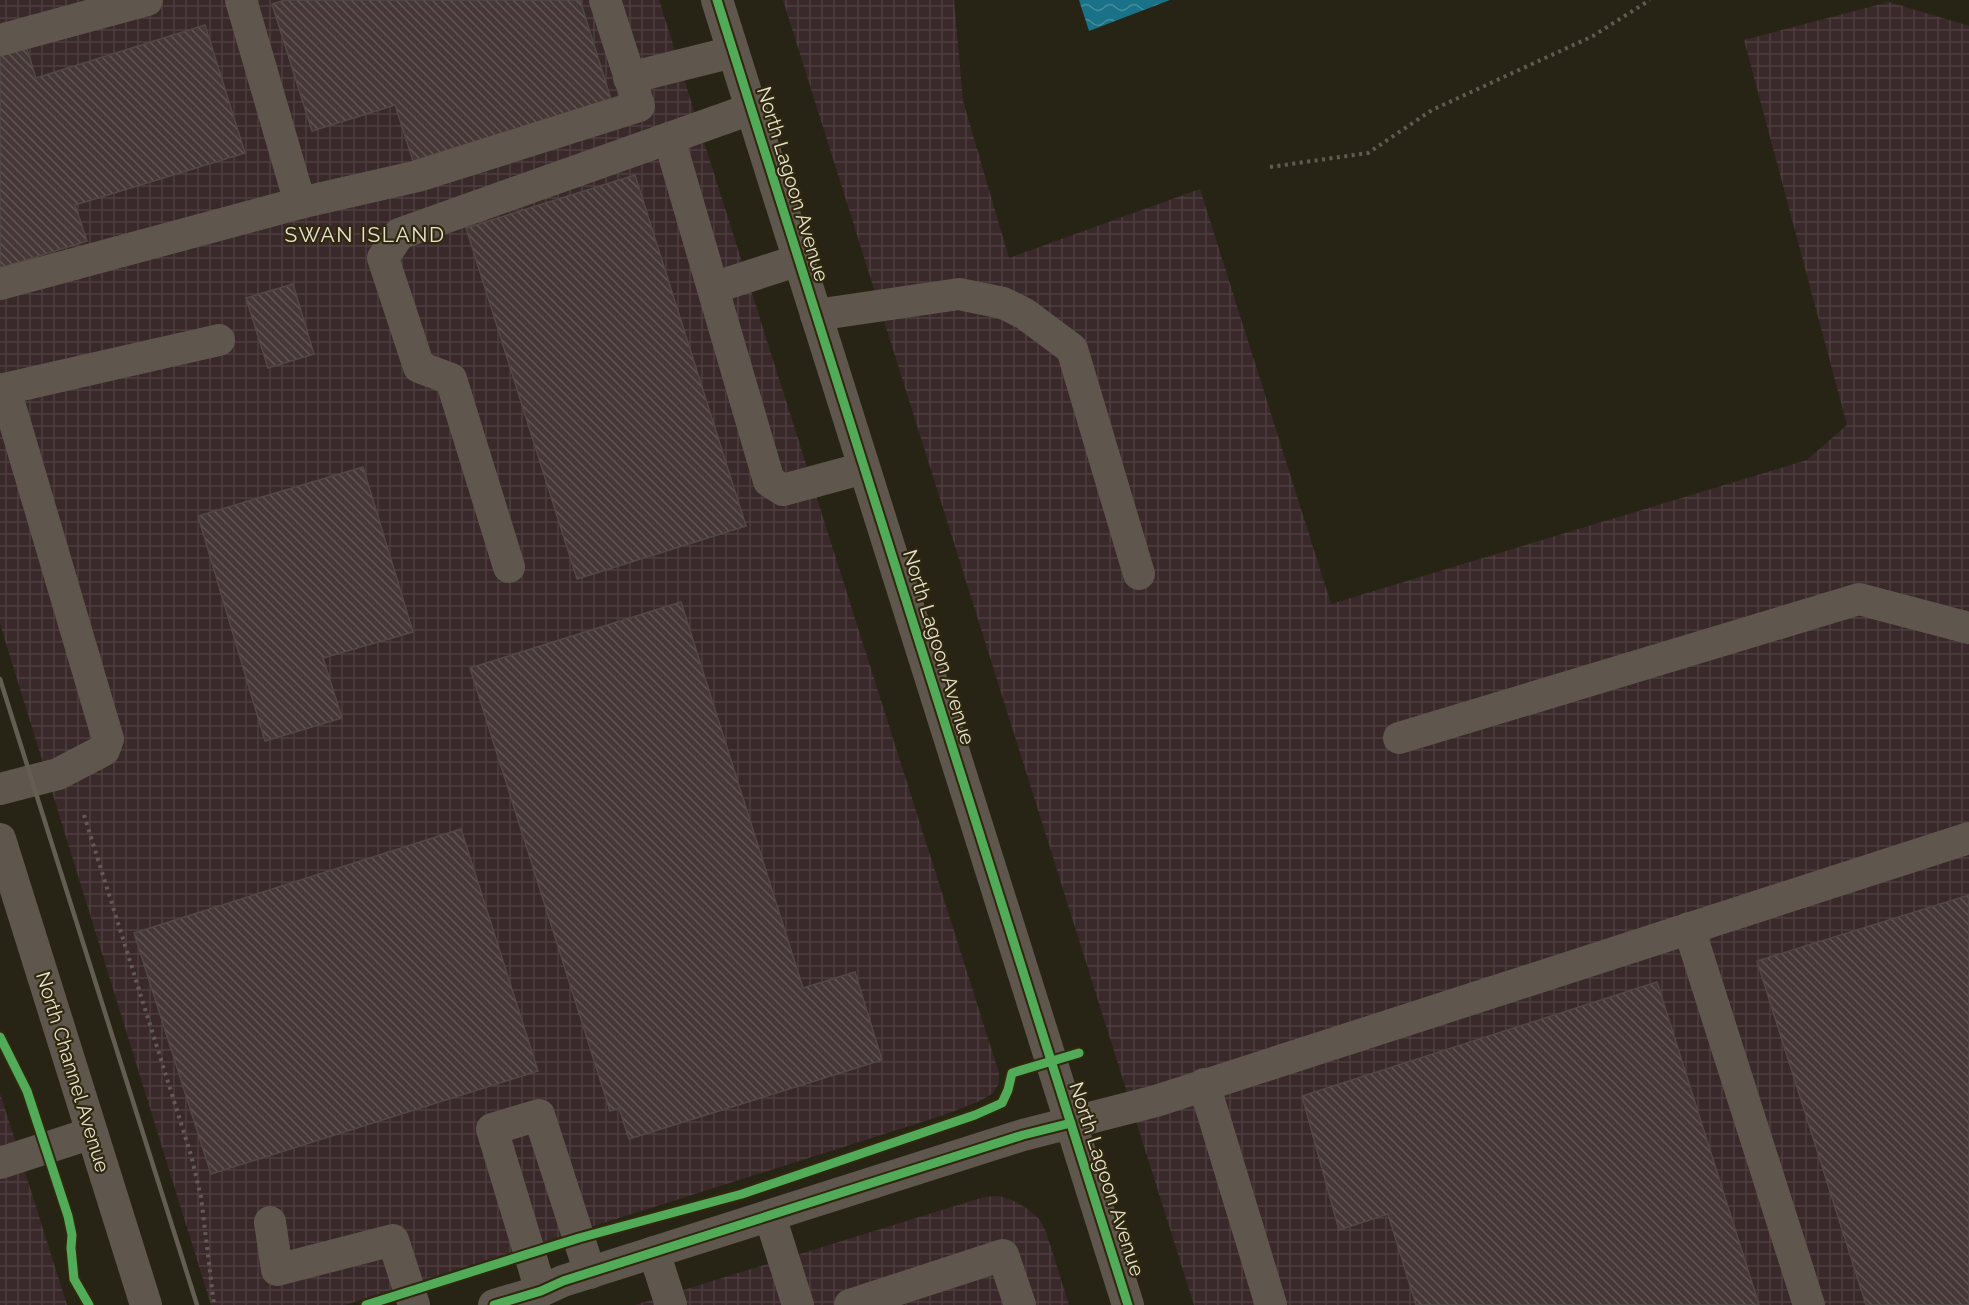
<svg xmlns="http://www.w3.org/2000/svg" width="1969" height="1305" font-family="Raleway,sans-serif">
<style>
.industrial{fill:url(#industrial-grid)}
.water{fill:url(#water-waves)}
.building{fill:url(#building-back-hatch);stroke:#504944;stroke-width:1.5}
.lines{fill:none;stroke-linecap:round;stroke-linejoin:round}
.path{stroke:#615b52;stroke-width:4;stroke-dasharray:3 4.5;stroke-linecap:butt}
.minor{stroke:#5f574d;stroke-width:32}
.rail{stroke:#645d52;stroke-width:4.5}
.cycleway-casing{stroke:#30280d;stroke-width:13}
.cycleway{stroke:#51ab58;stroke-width:9}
.labels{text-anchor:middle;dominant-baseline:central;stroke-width:4.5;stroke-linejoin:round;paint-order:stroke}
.street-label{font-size:20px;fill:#e7e2d2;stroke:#30280d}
.neighbourhood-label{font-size:21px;letter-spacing:1.5px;fill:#e7e2d2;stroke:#30280d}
</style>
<defs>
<pattern id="industrial-grid" width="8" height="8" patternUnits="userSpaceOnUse" patternTransform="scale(1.5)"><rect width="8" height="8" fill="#3a292b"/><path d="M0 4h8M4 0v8" fill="none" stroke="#4d3e3f"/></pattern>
<pattern id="water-waves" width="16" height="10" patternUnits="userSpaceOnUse" patternTransform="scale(1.5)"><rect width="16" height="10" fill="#197287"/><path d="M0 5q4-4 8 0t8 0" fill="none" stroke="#468c9c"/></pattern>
<pattern id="building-back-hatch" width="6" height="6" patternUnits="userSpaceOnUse" patternTransform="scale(1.5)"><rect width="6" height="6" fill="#473838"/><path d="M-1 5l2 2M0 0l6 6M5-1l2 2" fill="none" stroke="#625454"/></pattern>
</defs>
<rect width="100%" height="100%" fill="#282415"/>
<g class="industrial">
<path d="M0 0H659L999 1073V1083L993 1093 982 1100 944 1115 345 1305H211L0 624Z"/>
<path d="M783 0H954L963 101 1009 258 1200 189 1331 604 1807 460 1847 425 1744 40 1889 2 1969 26V1305H1194Z"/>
<path d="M0 1093 67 1305H0Z"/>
<path d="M1000 1196 1016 1202 1029 1210 1040 1220 1046 1232 1069 1305H635L984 1197Z"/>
</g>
<path class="water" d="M1079 0H1170L1089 31Z"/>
<g class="building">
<path d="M286 0H580L611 99 413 161 395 105 312 131 272 4Z"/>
<path d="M205 25 245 153 75 205 87 241 0 268V51L25 43 36 78Z"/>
<path d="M635 175 746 526 577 579 466 228Z"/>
<path d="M293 284 314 354 268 368 246 298Z"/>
<path d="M363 467 413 632 323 658 342 718 265 741 198 516Z"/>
<path d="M681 602 803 988 855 972 882 1060 629 1139 619 1108 610 1111 470 668Z"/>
<path d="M461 829 538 1071 211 1174 134 933Z"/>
<path d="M1969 895V1305H1866L1757 961Z"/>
<path d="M1657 982 1759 1305H1416L1388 1214 1339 1230 1302 1096Z"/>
</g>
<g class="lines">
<g class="path">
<path d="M1270 167 1368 153 1432 110 1593 36 1650 0"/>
<path d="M84 815 191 1155 201 1197 214 1305"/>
</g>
<g class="minor">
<path d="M241 0 300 203"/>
<path d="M717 0 1128 1305"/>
<path d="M0 40 147 0"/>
<path d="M629 78 733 52"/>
<path d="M669 138 769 481 783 490 864 468"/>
<path d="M0 284 300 203 418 176 639 106 605 0"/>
<path d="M713 288 799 260"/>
<path d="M816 315 959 294 1003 303 1025 314 1072 349 1139 574"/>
<path d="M0 390 219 340"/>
<path d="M509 567 451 379 419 367 383 258 399 234 751 109"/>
<path d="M1399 738 1859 599 1969 628"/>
<path d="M0 789 58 774 104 750 108 739 5 389"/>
<path d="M0 839 146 1305"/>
<path d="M1689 928 1809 1305"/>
<path d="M1204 1084 1271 1305"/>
<path d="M0 1163 92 1133"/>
<path d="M770 1216 798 1305"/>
<path d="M270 1222 277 1270 393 1240 414 1305"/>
<path d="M654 1252 671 1305"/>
<path d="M541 1291 492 1129 539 1115 590 1273"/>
<path d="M494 1305 541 1291 563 1281 1023 1135 1156 1101 1969 838"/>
<path d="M850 1305 1003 1255 1020 1305"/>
</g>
<path class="rail" d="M0 679 197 1305"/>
<defs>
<g id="cycleway">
<path d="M717 0 1128 1305"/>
<path d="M0 1037 27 1091 68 1216 72 1235 71 1248 74 1279 89 1305"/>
<path d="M366 1305 579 1238 742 1194 975 1115 1002 1103 1008 1090 1012 1073 1079 1053"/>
<path d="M494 1305 541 1291 563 1281 1023 1135 1071 1123"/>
</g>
</defs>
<use href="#cycleway" class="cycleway-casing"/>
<use href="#cycleway" class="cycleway"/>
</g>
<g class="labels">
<g class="street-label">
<text transform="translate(793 184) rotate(73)">North Lagoon Avenue</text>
<text transform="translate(939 647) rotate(73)">North Lagoon Avenue</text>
<text transform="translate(73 1072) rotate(73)">North Channel Avenue</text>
<text transform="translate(1107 1179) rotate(72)">North Lagoon Avenue</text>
</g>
<g class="neighbourhood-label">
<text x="365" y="234">SWAN ISLAND</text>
</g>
</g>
</svg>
